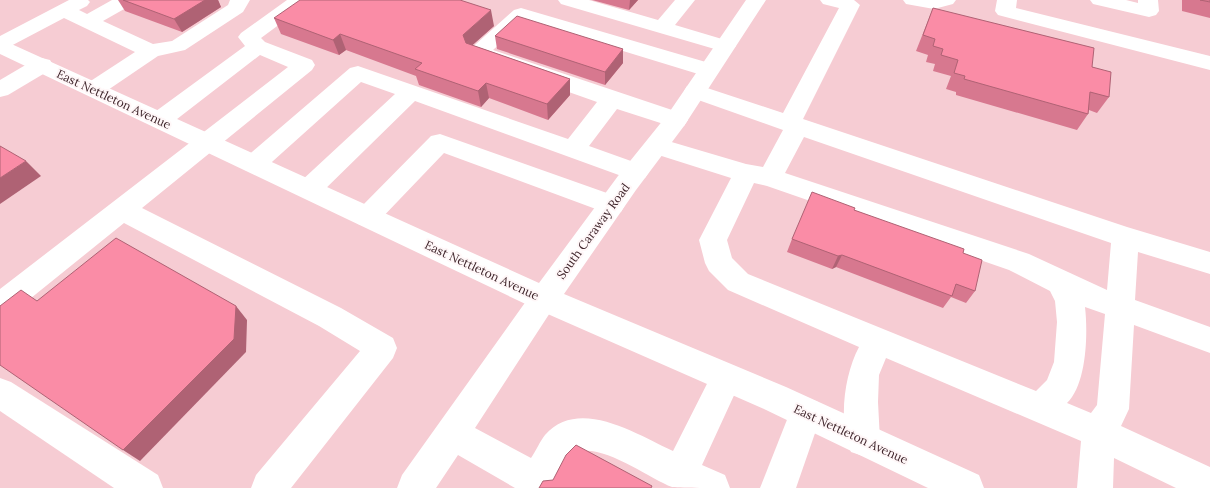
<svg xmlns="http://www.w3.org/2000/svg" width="1210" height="488" font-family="Lora,serif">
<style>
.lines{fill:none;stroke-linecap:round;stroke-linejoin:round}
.minor{fill:#fff;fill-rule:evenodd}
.major{fill:#fff;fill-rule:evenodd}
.wall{fill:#d7788f}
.shaded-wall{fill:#af6274}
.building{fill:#fa8ca6;stroke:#af6274}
.labels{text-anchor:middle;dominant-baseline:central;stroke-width:4;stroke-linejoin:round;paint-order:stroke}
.street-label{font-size:12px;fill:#3f252b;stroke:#fff7f8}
</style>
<rect width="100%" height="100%" fill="#f6ccd3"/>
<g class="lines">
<g class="minor">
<path d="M69 0H88L90 2 87 6 79 10 87 14 112 0H136L133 4 103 21 153 44 172 41 228 5 230 0H250L243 12 185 50 158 56 102 94 94 96 86 94 83 89 86 84 135 52 64 18 7 48 0 50V36Z"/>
<path d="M287 0H310L307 4 261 38 265 42 312 60 315 65 312 70 142 208 341 308 393 338 397 348 393 358 291 488H251L256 475 360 351 319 326 124 223 10 315 0 318V289L288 67 260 55 168 126 160 128 152 126 148 120 152 114 245 46 238 37 241 33Z"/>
<path d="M558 0H589L658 20 675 0H695L675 25 732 42 736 46 732 50 725 52 718 50 561 4Z"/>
<path d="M820 0H854L860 5 803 119 1127 227 1210 252V274L1138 252 1135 300 1210 327V353L1134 325 1129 409 1121 426 1210 467V488H1176L1114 458 1113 488H1077L1081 441 886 358 879 375 878 402 880 440 875 452 863 456 851 452C838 422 844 375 859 347L728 290 709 271 705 263 699 240 731 178 649 152 646 146 649 140 658 138 746 164 763 167 783 130 687 96 684 91 687 86 695 84 783 113 839 8 823 4ZM804 137 1111 243 1107 290 1029 254 785 173ZM754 183 767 186 1009 270 1050 291 1055 301 1057 322 1054 362 1047 380 1036 391 748 274 732 258 727 240ZM1085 307 1105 314 1097 405 1091 413 1067 403C1087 384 1088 333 1085 307Z"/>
<path d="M903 0H956L953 4 934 9 906 4Z"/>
<path d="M997 0H1017L1016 8 1210 56V70L998 15 995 11Z"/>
<path d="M1090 0H1126L1138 3V0H1158L1159 11 1156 15 1149 17 1093 4Z"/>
<path d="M521 8 716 65 719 70 716 75 708 77 525 21 493 50 684 114 688 120 684 126 676 128 617 109 589 146 645 166 649 172 645 178 636 181 627 178 415 101 318 196 309 198 300 196 296 189 300 182 395 94 361 82 263 170 254 173 245 170 242 164 245 158 350 68 358 66 568 139 597 102 470 57 467 52 514 10Z"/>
<path d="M42 58 50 60 53 65 50 70 8 95 0 97V80L34 60Z"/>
<path d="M440 134 621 198 625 205 621 212 612 215 444 153 376 224 367 227 358 224 354 217 358 210 431 136Z"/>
<path d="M544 287 554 290 559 299 475 428 531 458C536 451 540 441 545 435 579 396 638 435 673 451L715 368 726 363 737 368 742 378 702 465 725 475 730 488C716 488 683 488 672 487 649 478 599 441 576 453 565 458 558 478 553 488H515L458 455 436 488H397L402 475 534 290Z"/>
<path d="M0 378 11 382 158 475 163 488H114L0 411Z"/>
<path d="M806 397 818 402 822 413 796 488H760L794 402Z"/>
</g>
<path class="major" d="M746 0H766L684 126 636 190 564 294 786 387 979 475 984 488H928L764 409 534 308 0 54V40L7 42 539 283 618 176 668 114Z"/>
</g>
<g class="wall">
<path d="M118 0H218L221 7 182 32 125 11Z"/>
<path d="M592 0H638L629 10Z"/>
<path d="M1182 0H1210V18L1182 11Z"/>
<path d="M933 8 1092 67 1109 97 1097 113 1089 110 1088 114 1077 130 956 95V92L946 89 951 76 933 71 935 64 926 62 928 55 916 51Z"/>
<path d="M274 18 494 26 472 45 570 79V95L548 120 489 98 481 107 419 85 416 76 346 50 339 55 281 34Z"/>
<path d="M495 36 623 49V63L605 85 497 49Z"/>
<path d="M854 210 963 253 975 291 966 303 951 297 943 308 836 267 832 269 787 252 792 239Z"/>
</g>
<g class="shaded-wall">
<path d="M205 0H218L221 7 182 32 174 19Z"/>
<path d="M630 0H638L629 10Z"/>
<path d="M491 10 494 26 466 51 463 35Z"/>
<path d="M340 34 346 50 339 55 333 40Z"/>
<path d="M623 49V63L605 85V72Z"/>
<path d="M570 79V95L548 120 547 104Z"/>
<path d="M486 83 489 98 481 107 478 91Z"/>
<path d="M26 161 41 176 0 204V178Z"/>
<path d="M842 255 836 267 832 269 838 256Z"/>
<path d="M236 306 247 320 246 352 140 461 123 450Z"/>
</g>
<g class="building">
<path d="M123 0H205L174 19Z"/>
<path d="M300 0H460L491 10 463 35 466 43 570 79 547 104 486 83 478 91 415 69 422 63 340 34 333 40 274 18Z"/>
<path d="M1200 0H1210V2Z"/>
<path d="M933 8 1094 48 1092 67 1111 72 1109 97 1090 92 1088 114 964 79 965 76 954 73 958 60 941 55 943 49 933 46 935 39 923 35Z"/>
<path d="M517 16 623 49 605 72 495 36Z"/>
<path d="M0 146 26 161 0 178Z"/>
<path d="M812 192 855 208 854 210 964 249 963 253 982 260 975 291 956 284 952 296 842 255 838 256 792 239Z"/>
<path d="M116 238 236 306 234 339 123 450 0 365V306L21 290 37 301Z"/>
<path d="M576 445 652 486 651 488H539L543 481 553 480 566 455Z"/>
</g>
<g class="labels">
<g class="street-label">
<text transform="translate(114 99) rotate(25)">East Nettleton Avenue</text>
<text transform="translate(593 231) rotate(-54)">South Caraway Road</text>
<text transform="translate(482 270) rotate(25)">East Nettleton Avenue</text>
<text transform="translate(851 434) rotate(25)">East Nettleton Avenue</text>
</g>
</g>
</svg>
